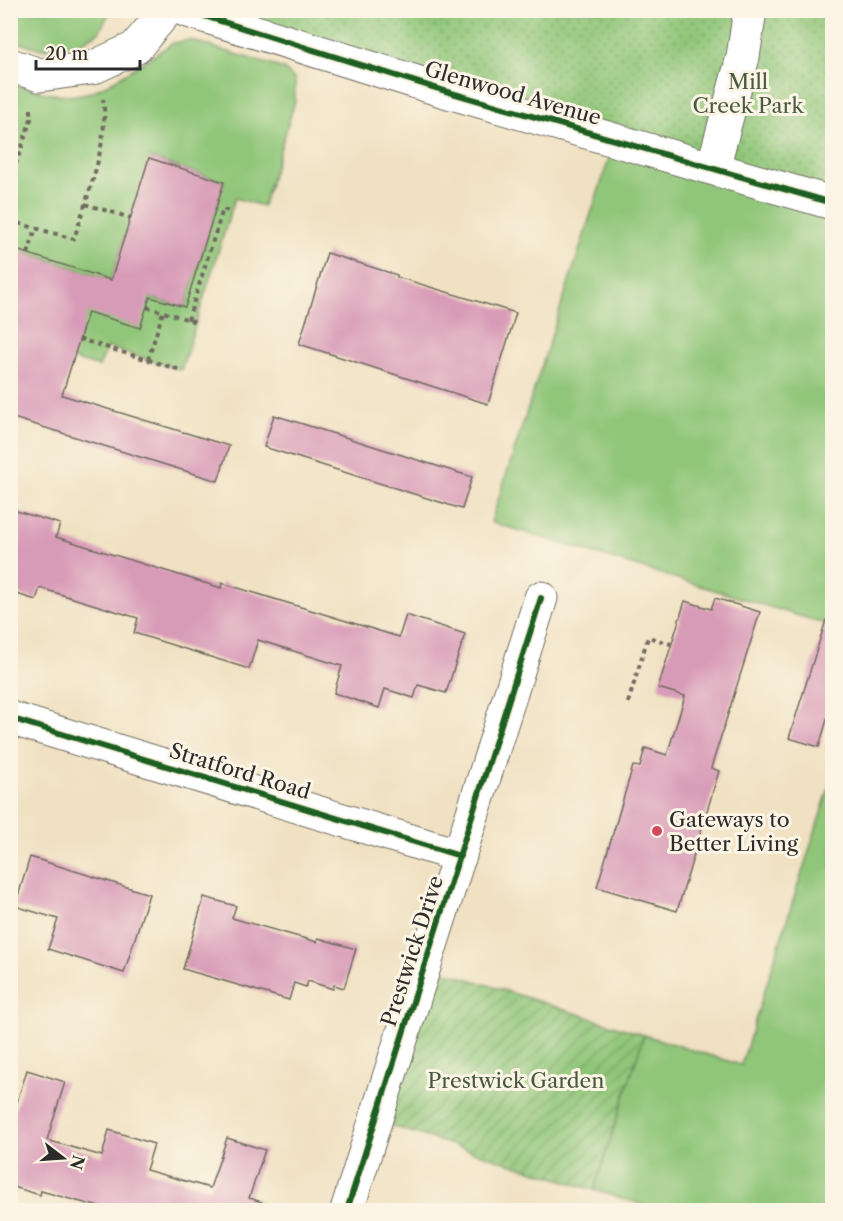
<svg xmlns="http://www.w3.org/2000/svg" width="843" height="1221" font-family="'Libre Caslon Text',serif">
<style>
.grass{fill:#90c679;stroke:#5e7852;stroke-width:1.5}
.park{fill:url(#park-dots);stroke:#5e7852;stroke-width:1.5}
.garden{fill:url(#garden-furrows);stroke:#5e7852;stroke-width:1.5}
.building{fill:#d89bb7}
.lines{fill:none;stroke-linecap:round;stroke-linejoin:round}
.minor-casing{stroke:#706b60;stroke-width:35}
.path{stroke:#706b60;stroke-width:4;stroke-dasharray:4.5 4.5;stroke-linecap:butt}
.minor{stroke:#fff;stroke-width:33}
.cycleway-casing{stroke:#fcf5e5;stroke-width:10}
.cycleway{stroke:#1b5e20;stroke-width:6}
.poi-dot{fill:#d1495b;stroke:#fcf5e5;stroke-width:2}
.labels{text-anchor:middle;dominant-baseline:central;stroke-width:6;stroke-linejoin:round;paint-order:stroke}
.park-label{font-size:21px;fill:#495a42;stroke:#fcf5e5}
.street-label{font-size:21px;fill:#2b2b2b;stroke:#fcf5e5}
.poi-label{font-size:21px;fill:#2b2b2b;stroke:#fcf5e5;text-anchor:start}
</style>
<defs>
<pattern id="park-dots" width="8" height="8" patternUnits="userSpaceOnUse" patternTransform="scale(1.5)"><rect width="8" height="8" fill="#90c679"/><path d="M2 2h.1M6 6h.1" fill="none" stroke="#76a163" stroke-width="1.8" stroke-linecap="round"/></pattern>
<pattern id="garden-furrows" width="10" height="10" patternUnits="userSpaceOnUse" patternTransform="scale(1.5)"><rect width="10" height="10" fill="#90c679"/><path d="M-1 1l2-2M0 10L10 0M9 11l2-2" fill="none" stroke="#76a163"/></pattern>
</defs>
<rect width="100%" height="100%" fill="#fcf5e5"/>
<filter id="ink" filterUnits="userSpaceOnUse"><feTurbulence type="fractalNoise" baseFrequency=".0167" numOctaves="2"/><feDisplacementMap in="SourceGraphic" scale="12" xChannelSelector="R" yChannelSelector="G"/><feConvolveMatrix kernelMatrix="1 2 1 2 8 2 1 2 1" color-interpolation-filters="sRGB"/></filter>
<filter id="wash" filterUnits="userSpaceOnUse"><feTurbulence type="fractalNoise" baseFrequency=".008" numOctaves="4" result="noise"/><feDisplacementMap in="SourceGraphic" scale="24" xChannelSelector="R" yChannelSelector="G"/><feGaussianBlur stdDeviation="1.35" result="paint"/><feColorMatrix in="noise" values="0 0 0 0 0 0 0 0 0 0 0 0 0 0 0 0 0 1.4 0 .05"/><feComposite in="paint" operator="in"/></filter>
<g filter="url(#wash)">
<rect width="100%" height="100%" fill="#f0e1c2"/>
<g class="grass">
<path d="M97 10 109 14 99 32 77 45 42 49 11 41V11Z"/>
<path d="M190 40 284 69 295 80V101L263 206 235 198 181 370 107 347 99 367 11 340 88 312 150 297 185 307 224 182 150 158 111 280 11 248 10 83 46 93 70 96 92 92 112 82 173 43Z"/>
<path d="M615 140 832 203V626L491 522Z"/>
<path d="M832 778V1210H660L594 1190 644 1035 741 1065Z"/>
</g>
<path class="park" d="M188 11H832V203Z"/>
<path class="garden" d="M425 965 644 1035 594 1190 376 1121Z"/>
<g id="blocks">
<g class="building">
<path d="M149 158 224 182 185 307 150 297 140 328 88 312 62 395 229 446 218 481 10 417V248L111 280Z"/>
<path d="M327 253 397 275V277L516 313 488 404 299 344Z"/>
<path d="M274 415 472 477 462 509 264 447Z"/>
<path d="M10 509 60 524 56 537 221 588 222 583 399 637 406 615 465 634 446 693 418 685 414 698 385 689 379 708 334 693 342 666 258 640 249 669 134 633 138 618 40 588 36 600 10 592Z"/>
<path d="M715 598 760 612 711 768 719 771 677 911 597 887 633 766 640 767 645 748 667 755 685 696 658 688 685 601 711 609Z"/>
<path d="M826 620 832 621V702L819 747 789 738Z"/>
<path d="M30 857 149 894 124 973 48 949 58 919 15 906Z"/>
<path d="M204 897 236 906 232 918 317 942 318 938 356 949 344 988 334 985 333 989 308 981 306 987 294 983 289 1000 183 969Z"/>
<path d="M27 1070 65 1082 47 1140 102 1156 109 1130 154 1144 146 1170 210 1188 227 1138 265 1150 249 1198 262 1202 261 1210H110L41 1191 40 1195 10 1186V1125Z"/>
</g>
</g>
</g>
<g filter="url(#ink)">
<use href="#blocks" fill-opacity="0" stroke="#706b60" stroke-width="1.5"/>
<g class="lines">
<defs>
<g id="minor">
<path d="M185 10 445 91 832 203"/>
<path d="M10 65 40 75 92 68 135 48 167 10"/>
<path d="M713 168 743 57 750 10"/>
<path d="M10 718 460 856"/>
<path d="M347 1210 541 598"/>
</g>
</defs>
<use href="#minor" class="minor-casing"/>
<g class="path">
<path d="M10 182 31 119V108"/>
<path d="M85 204 131 218"/>
<path d="M10 221 74 239C86 199 110 141 103 99"/>
<path d="M28 254 36 228"/>
<path d="M147 307 196 322"/>
<path d="M188 320 223 209 230 212"/>
<path d="M79 339 181 370"/>
<path d="M148 360 163 312"/>
<path d="M628 703 648 637 671 644"/>
</g>
<use href="#minor" class="minor"/>
<defs>
<g id="cycleway">
<path d="M185 10 445 91 832 203"/>
<path d="M10 718 460 856"/>
<path d="M347 1210 541 598"/>
</g>
</defs>
<use href="#cycleway" class="cycleway-casing"/>
<use href="#cycleway" class="cycleway"/>
</g>
</g>
<circle class="poi-dot" cx="657" cy="831" r="6"/>
<g class="labels">
<g class="park-label">
<text x="748" y="81">Mill<tspan x="748" dy="24">Creek Park</tspan></text>
<text x="516" y="1080">Prestwick Garden</text>
</g>
<g class="street-label">
<text transform="translate(513 93) rotate(16)">Glenwood Avenue</text>
<text transform="translate(240 771) rotate(17)">Stratford Road</text>
<text transform="translate(412 951) rotate(-72)">Prestwick Drive</text>
</g>
<g class="poi-label">
<text x="669" y="819">Gateways to<tspan x="669" dy="24">Better Living</tspan></text>
</g>
</g>
<rect width="843" height="1221" fill="none" stroke="#fcf5e5" stroke-width="36"/>
<g transform="translate(63 1158) rotate(107)" stroke="#fcf5e5" stroke-width="4.5" paint-order="stroke">
<path d="M0-4.5L10 22L0 15L-10 22Z" fill="#2b2b2b"/>
<text y="-9" font-size="16" font-weight="bold" text-anchor="middle" fill="#2b2b2b">N</text>
</g>
<path d="M36 60v9h104v-9" fill="none" stroke="#2b2b2b" stroke-width="3"/>
<text x="45" y="60" font-size="18" fill="#2b2b2b" stroke="#fcf5e5" stroke-width="4.5" paint-order="stroke">20 m</text>
</svg>
